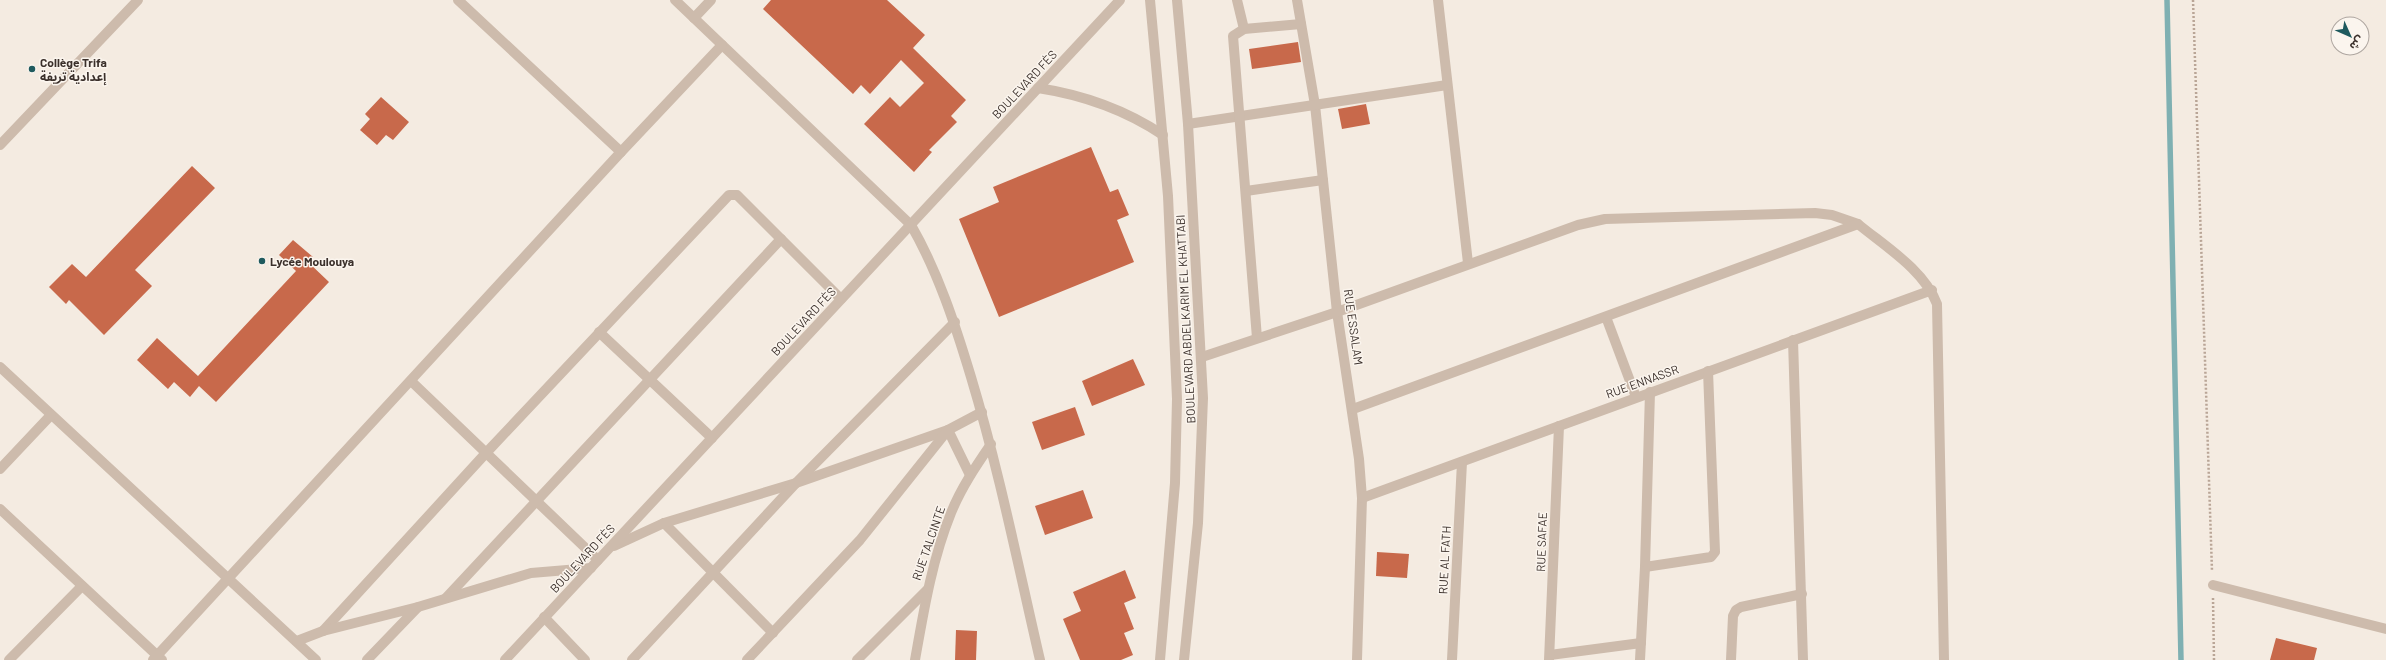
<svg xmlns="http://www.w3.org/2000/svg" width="2386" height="660" font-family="Barlow,'Noto Sans Arabic',sans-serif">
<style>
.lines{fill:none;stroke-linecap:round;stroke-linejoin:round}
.stream{stroke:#7fb0b2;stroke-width:5.5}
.building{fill:#c8694b}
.path{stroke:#b9a596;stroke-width:2.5;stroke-dasharray:2 2;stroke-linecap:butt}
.minor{stroke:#cdbbac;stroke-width:10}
.poi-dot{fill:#1f5a5e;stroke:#fbf5ee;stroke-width:1.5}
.labels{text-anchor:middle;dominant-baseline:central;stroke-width:3;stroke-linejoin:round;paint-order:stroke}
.poi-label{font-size:12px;font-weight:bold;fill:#3b302b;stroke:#fbf5ee;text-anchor:start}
.street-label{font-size:12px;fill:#3b302b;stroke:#fbf5ee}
</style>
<rect width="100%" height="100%" fill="#f4ebe1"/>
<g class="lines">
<path class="stream" d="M2167 0 2181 660"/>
</g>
<g class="building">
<path d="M771 0H887L925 35 913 48 966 100 951 116 957 122 929 150 932 152 914 172 864 124 890 97 900 107 924 83 901 60 870 94 861 85 853 94 763 9Z"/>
<path d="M1298 42 1301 62 1252 69 1249 49Z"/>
<path d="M381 97 409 122 393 140 386 135 377 145 360 130 370 119 365 114Z"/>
<path d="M1366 104 1370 124 1342 129 1338 109Z"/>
<path d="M1091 147 1110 192 1118 189 1129 215 1117 220 1134 262 999 317 959 219 999 202 993 187Z"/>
<path d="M192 166 215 188 135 270 152 286 104 335 69 300 66 304 49 287 72 264 86 277Z"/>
<path d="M293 240 313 257 308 262 329 282 216 402 199 386 190 397 174 382 168 389 137 360 157 338 198 376 296 271 279 255Z"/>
<path d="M1133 359 1145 385 1092 406 1082 381Z"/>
<path d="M1075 407 1085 435 1042 450 1032 422Z"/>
<path d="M1083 490 1093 518 1045 535 1035 506Z"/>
<path d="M1377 552 1409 554 1407 578 1376 576Z"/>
<path d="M1125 570 1136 598 1124 603 1134 629 1124 633 1133 655 1121 660H1080L1063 619 1081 611 1073 592Z"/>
<path d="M956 630 977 631 976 660H955Z"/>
<path d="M2276 638 2317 648 2314 660H2270Z"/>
</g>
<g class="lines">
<g class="path">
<path d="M2193 0 2212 571"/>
<path d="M2213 598 2214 660"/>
</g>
<g class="minor">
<path d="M458 0 621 152"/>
<path d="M675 0 911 225C938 272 955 324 971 377 999 470 1018 565 1040 660"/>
<path d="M1150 0 1168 196 1177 399 1175 483 1160 660"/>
<path d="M1177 0 1188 124 1203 398 1198 523 1184 660"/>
<path d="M1237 0 1244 29"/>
<path d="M1297 0 1315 105 1337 312 1359 459 1362 498 1357 660"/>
<path d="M1438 0 1468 263"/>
<path d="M694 18 711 0"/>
<path d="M1038 88C1084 95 1124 109 1163 135"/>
<path d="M1188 124 1447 85"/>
<path d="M0 145 138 0"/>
<path d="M1246 191 1323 180"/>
<path d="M1606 317 1636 397"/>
<path d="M599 332 712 438"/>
<path d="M1257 338 1233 36 1244 29 1301 24"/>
<path d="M1793 340 1803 660"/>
<path d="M1202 357 1337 312 1578 225 1605 219 1815 213 1832 215 1858 224C1886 247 1924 270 1937 304L1944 660"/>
<path d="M0 367 316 660"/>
<path d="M411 381 598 560"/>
<path d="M1353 409 1858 224"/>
<path d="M0 469 51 415"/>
<path d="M1362 498 1932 290"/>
<path d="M0 509 162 660"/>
<path d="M664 523 773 633"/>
<path d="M614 546 664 523 796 483 948 430 982 412"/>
<path d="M1645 567 1711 557 1715 552 1708 371"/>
<path d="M2213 585 2386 629"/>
<path d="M446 598 781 239"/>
<path d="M544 617 585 660"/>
<path d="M323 631 486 453 729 195H737L841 299"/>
<path d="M297 641 323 631 418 607 531 573 591 568"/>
<path d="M1550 655 1641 643"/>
<path d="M9 660 82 586"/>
<path d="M153 660 621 152 722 45"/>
<path d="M367 660 418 607"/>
<path d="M505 660 1120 0"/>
<path d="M632 660 796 483 955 322"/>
<path d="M747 660 860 540 948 430 970 475"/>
<path d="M857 660 927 590"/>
<path d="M915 660C924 609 932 560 951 513 961 488 976 466 991 444"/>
<path d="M1452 660 1462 462"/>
<path d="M1549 660 1559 426"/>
<path d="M1640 660 1645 567 1650 392"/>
<path d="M1731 660 1733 616 1736 610 1741 607 1802 594"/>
</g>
</g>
<g class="poi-dot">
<circle cx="32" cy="69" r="4"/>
<circle cx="262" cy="261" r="4"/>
</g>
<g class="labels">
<g class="poi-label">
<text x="40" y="62">Collège Trifa<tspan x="40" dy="14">إعدادية تريفة</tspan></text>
<text x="270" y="261">Lycée Moulouya</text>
</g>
<g class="street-label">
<text transform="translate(1024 84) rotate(-47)">BOULEVARD FÈS</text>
<text transform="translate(1185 319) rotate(-93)">BOULEVARD ABDELKARIM EL KHATTABI</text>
<text transform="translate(803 321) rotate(-47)">BOULEVARD FÈS</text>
<text transform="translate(1354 327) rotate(82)">RUE ESSALAM</text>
<text transform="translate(1642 381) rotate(-20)">RUE ENNASSR</text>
<text transform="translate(1541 542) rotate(-88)">RUE SAFAE</text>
<text transform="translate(928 543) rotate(-71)">RUE TALCINTE</text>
<text transform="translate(582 558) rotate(-47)">BOULEVARD FÈS</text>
<text transform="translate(1444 560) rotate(-87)">RUE AL FATH</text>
</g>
</g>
<g transform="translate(2350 36) rotate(135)"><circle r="19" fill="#fbf5ee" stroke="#aea6a0"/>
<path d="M0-3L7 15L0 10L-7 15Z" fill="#1f5a5e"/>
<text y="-6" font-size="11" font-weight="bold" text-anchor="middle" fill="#3b302b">ش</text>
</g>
</svg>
